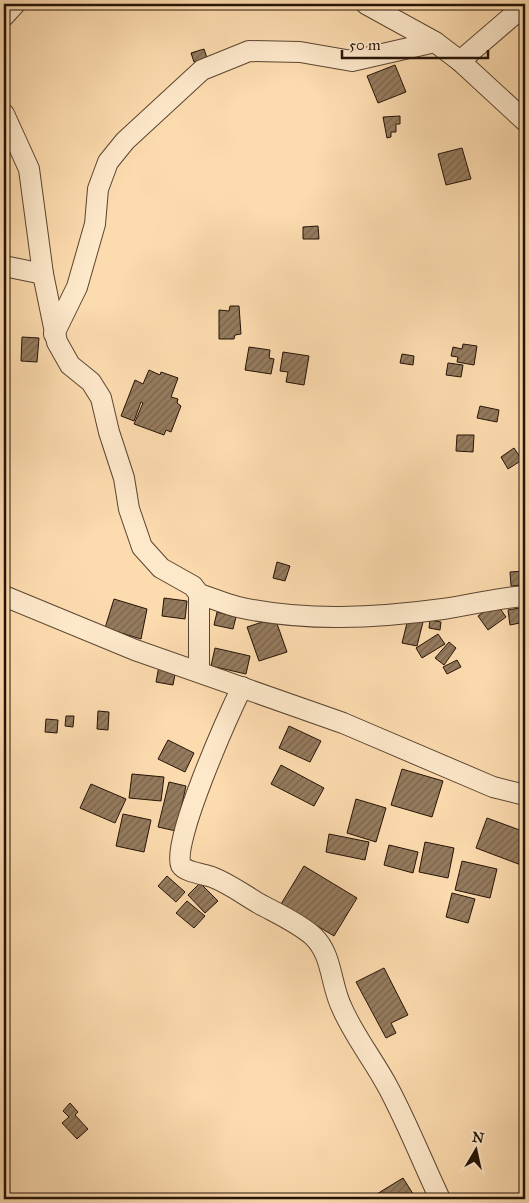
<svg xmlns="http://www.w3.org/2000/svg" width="529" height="1203" font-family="'IM FELL Great Primer',serif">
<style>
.building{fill:url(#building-hatch);stroke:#251307}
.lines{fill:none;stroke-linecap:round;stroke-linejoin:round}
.street-casing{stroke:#5b4531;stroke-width:22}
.street{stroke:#fde8ca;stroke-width:20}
</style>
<defs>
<pattern id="building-hatch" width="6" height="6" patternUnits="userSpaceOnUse" patternTransform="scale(1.25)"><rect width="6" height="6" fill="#957b5e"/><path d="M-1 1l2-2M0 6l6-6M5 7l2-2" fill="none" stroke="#79644c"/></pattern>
</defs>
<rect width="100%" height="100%" fill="#fcdbae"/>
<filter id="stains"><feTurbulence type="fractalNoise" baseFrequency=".004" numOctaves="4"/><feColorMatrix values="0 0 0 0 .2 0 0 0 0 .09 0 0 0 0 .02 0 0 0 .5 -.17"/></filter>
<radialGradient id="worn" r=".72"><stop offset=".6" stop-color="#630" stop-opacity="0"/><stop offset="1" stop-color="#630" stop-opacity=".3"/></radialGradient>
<g class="building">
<path d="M204 49 207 58 194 62 191 53Z"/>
<path d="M395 65 406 92 378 103 367 76Z"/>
<path d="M400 116V124H396V132H391V137L387 138 383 117Z"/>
<path d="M462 148 471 179 446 185 438 154Z"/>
<path d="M318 226 319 239H303V227Z"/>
<path d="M230 306H239L241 334 235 335 234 339H219V310L229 311Z"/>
<path d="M22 337 39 338 37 362 21 361Z"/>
<path d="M463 344 477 346 474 365 457 362 458 357 451 356 453 347 462 349Z"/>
<path d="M249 347 270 350 269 358 274 359 271 374 245 370Z"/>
<path d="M283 352 309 356 304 385 286 382 288 372 280 371Z"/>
<path d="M402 354 414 356 413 365 400 363Z"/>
<path d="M448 363 463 365 461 377 446 375Z"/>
<path d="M149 370 160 375 161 372 178 378 171 397 178 399 177 403 181 406 171 432 166 430 164 435 134 424 143 403 141 402 134 421 121 416 135 380 143 384Z"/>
<path d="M480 406 499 410 497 422 477 418Z"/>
<path d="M457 435H474L473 452 456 451Z"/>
<path d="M514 448 522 460 508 469 501 457Z"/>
<path d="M277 562 290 566 285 581 273 578Z"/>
<path d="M525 571V585L511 586 510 572Z"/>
<path d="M164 598 187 601 185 619 162 616Z"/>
<path d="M114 599 147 609 141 639 105 628Z"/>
<path d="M496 603 506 617 488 630 478 616Z"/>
<path d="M525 607V622L510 625 508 610Z"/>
<path d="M217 612 236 617 233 629 214 625Z"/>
<path d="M409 615 424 618 417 646 402 643Z"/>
<path d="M275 618 287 652 259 661 247 627Z"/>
<path d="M430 620 441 622 440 630 429 628Z"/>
<path d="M438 634 445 644 422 658 416 648Z"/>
<path d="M449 642 456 648 444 665 435 658Z"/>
<path d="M215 648 250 656 246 674 211 666Z"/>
<path d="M457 660 461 667 447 674 443 667Z"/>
<path d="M159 666 176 669 173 685 156 682Z"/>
<path d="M98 711 109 712 108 730 97 729Z"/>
<path d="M66 716H74L73 727 65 726Z"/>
<path d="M46 719 58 720 57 733 45 732Z"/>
<path d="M289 726 321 741 310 762 279 748Z"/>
<path d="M168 740 194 753 185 772 158 759Z"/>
<path d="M281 765 324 788 314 806 271 784Z"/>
<path d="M402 769 443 781 432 817 391 805Z"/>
<path d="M132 774 164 777 161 801 129 798Z"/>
<path d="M169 782 186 786 176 831 158 827Z"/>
<path d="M91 784 126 799 115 823 80 808Z"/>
<path d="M356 799 386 808 376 842 347 833Z"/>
<path d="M123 814 151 820 144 852 116 846Z"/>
<path d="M487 818 525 832V853L521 865 476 848Z"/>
<path d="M329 834 369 842 365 860 326 852Z"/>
<path d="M425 842 454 848 448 878 419 872Z"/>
<path d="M389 845 418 852 413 873 384 865Z"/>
<path d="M462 861 497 869 490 898 455 890Z"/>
<path d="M304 866 357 898 334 936 281 904Z"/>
<path d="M167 876 185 892 176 902 158 886Z"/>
<path d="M200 883 218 901 205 913 188 895Z"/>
<path d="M452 893 475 899 468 923 446 917Z"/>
<path d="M187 901 205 916 194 928 176 913Z"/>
<path d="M384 968 408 1015 391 1023 396 1033 386 1038 356 982Z"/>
<path d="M70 1103 78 1112 75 1115 88 1129 77 1139 62 1123 69 1117 63 1111Z"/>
<path d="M403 1178 415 1197 412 1199H374L372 1197Z"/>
</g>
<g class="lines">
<defs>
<g id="street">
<path d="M366 4 435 42 460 61 525 121"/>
<path d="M4 16 15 4"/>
<path d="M460 61 525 5"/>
<path d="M4 114 29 169 43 274 57 342 70 365 91 382 101 398 109 432 124 478 129 509 142 547 161 568 193 586 199 594V671"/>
<path d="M4 266 43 274"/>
<path d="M54 334 77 287 95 224 98 189 108 162 125 141 202 70 249 51 300 52 352 61 435 42"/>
<path d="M199 594C212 598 225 604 238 607 305 622 376 618 443 609 470 605 497 598 525 596"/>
<path d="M4 596 135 650 343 723 493 787 525 795"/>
<path d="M242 687C229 714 171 842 181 865 185 872 204 874 212 877 228 883 243 894 258 903 276 913 297 922 313 936 333 955 330 984 342 1008 354 1036 375 1062 389 1089 408 1125 423 1163 440 1199"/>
</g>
</defs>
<use href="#street" class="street-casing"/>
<use href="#street" class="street"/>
</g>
<rect width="529" height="1203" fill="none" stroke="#fcdbae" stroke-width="20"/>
<rect x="5" y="5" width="519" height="1193" fill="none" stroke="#251307" stroke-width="2.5"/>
<rect x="10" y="10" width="509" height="1183" fill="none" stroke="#251307"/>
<g transform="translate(476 1150) rotate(9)" stroke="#fde8ca" stroke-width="4" paint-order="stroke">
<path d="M0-4L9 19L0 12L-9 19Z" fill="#251307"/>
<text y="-8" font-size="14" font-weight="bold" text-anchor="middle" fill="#251307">N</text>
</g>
<path d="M342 50v8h146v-8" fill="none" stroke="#251307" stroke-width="2.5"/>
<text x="349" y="50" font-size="15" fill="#251307" stroke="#fde8ca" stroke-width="4" paint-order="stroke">50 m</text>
<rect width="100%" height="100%" filter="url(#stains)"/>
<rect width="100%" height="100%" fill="url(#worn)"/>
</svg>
